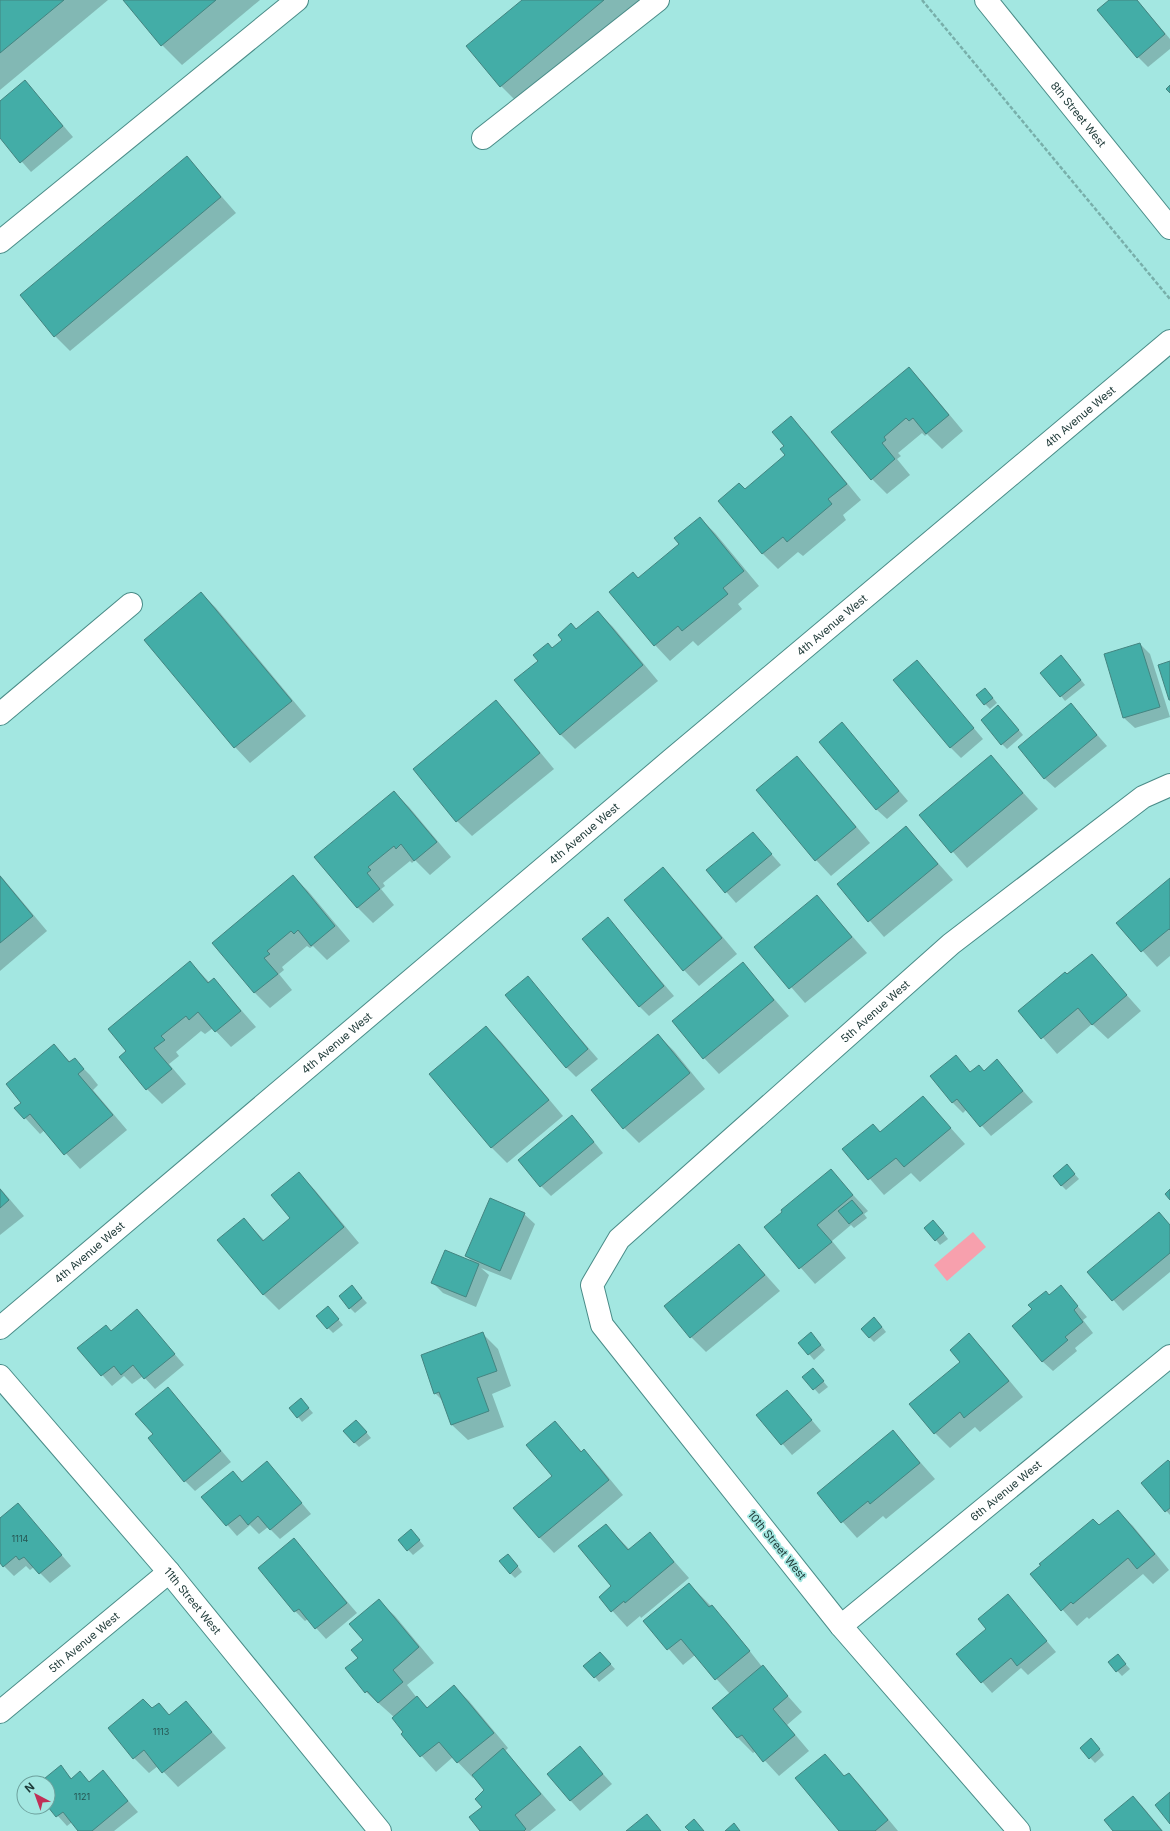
<svg xmlns="http://www.w3.org/2000/svg" width="1170" height="1831" font-family="Inter,sans-serif">
<style>
.green{fill:#f7a0ad}
.shadow{fill:#0003}
.building{fill:#43ada7;stroke:#438581}
.lines{fill:none;stroke-linecap:round;stroke-linejoin:round}
.minor-casing{stroke:#4a8c88;stroke-width:24}
.path{stroke:#78afaa;stroke-width:2.5;stroke-dasharray:4 2;stroke-linecap:butt}
.minor{stroke:#fff;stroke-width:22}
.labels{text-anchor:middle;dominant-baseline:central;stroke-width:3.5;stroke-linejoin:round;paint-order:stroke}
.number-label{font-size:9px;fill:#265552}
.street-label{font-size:11px;fill:#1c3836;stroke:#a3e7e1}
</style>
<rect width="100%" height="100%" fill="#a3e7e1"/>
<path class="green" d="M973 1232 986 1247 947 1281 934 1265Z"/>
<g class="shadow">
<path d="M0 0H108L0 90Z"/>
<path d="M124 0H260L182 65 162 45Z"/>
<path d="M523 0H648L521 106 501 86Z"/>
<path d="M1111 0H1137L1170 39V49L1148 67 1138 57Z"/>
<path d="M25 81 73 137 31 172 0 137V102Z"/>
<path d="M187 157 236 213 70 351 55 336Z"/>
<path d="M909 368 924 384 963 431 942 449 927 434 925 436 922 433 898 453 901 456 897 459 910 475 887 494 872 479 833 432Z"/>
<path d="M791 418 806 433 861 500 843 515 846 520 803 556 798 552 778 569 763 554 719 501 745 490 787 456 785 447Z"/>
<path d="M700 518 715 533 759 586 738 604 742 609 698 646 693 641 670 661 655 645 611 592 633 573 639 579 680 544Z"/>
<path d="M201 593 216 608 306 716 250 763 235 747Z"/>
<path d="M598 612 613 627 658 681 575 749 560 734 539 661Z"/>
<path d="M1140 644 1150 654 1170 717 1135 728 1124 718Z"/>
<path d="M917 661 983 739 961 758 951 748Z"/>
<path d="M1066 661 1085 685 1065 701 1061 696Z"/>
<path d="M990 694 997 703 990 709 985 704Z"/>
<path d="M496 702 511 717 554 769 472 836 457 821Z"/>
<path d="M1071 705 1107 746 1055 788 1044 778Z"/>
<path d="M1003 711 1023 735 1007 749 1002 744Z"/>
<path d="M842 724 908 801 887 819 876 809Z"/>
<path d="M991 757 1038 809 967 868 921 815Z"/>
<path d="M797 758 812 773 870 843 831 876 816 860 758 790Z"/>
<path d="M394 792 409 807 451 857 430 875 415 860 412 863 410 861 383 883 385 886 381 889 394 905 373 923 358 908 316 857Z"/>
<path d="M906 827 953 880 884 937 838 884Z"/>
<path d="M753 833 781 865 736 903 708 871Z"/>
<path d="M663 869 678 884 737 954 699 986 684 970Z"/>
<path d="M0 875 47 931 0 971Z"/>
<path d="M293 876 308 891 350 941 327 960 313 946 310 948 307 946 282 967 284 970 279 974 292 990 270 1008 255 993 214 943Z"/>
<path d="M1170 879V956L1157 967 1118 923Z"/>
<path d="M817 896 867 953 805 1003 756 947Z"/>
<path d="M608 919 674 996 649 1016 639 1006Z"/>
<path d="M1091 955 1141 1011 1108 1039 1092 1024 1057 1054 1020 1011Z"/>
<path d="M190 962 210 983 214 979 256 1027 231 1047 213 1028 205 1034 201 1031 176 1052 179 1056 169 1064 186 1084 162 1104 147 1089 128 1051Z"/>
<path d="M743 963 789 1016 719 1074 704 1058 674 1021Z"/>
<path d="M528 978 598 1059 576 1077 566 1067Z"/>
<path d="M486 1027 501 1042 563 1116 507 1163 492 1148 430 1074Z"/>
<path d="M658 1035 674 1051 705 1089 639 1143 624 1128Z"/>
<path d="M54 1045 71 1063 75 1060 90 1075 98 1085 93 1090 127 1130 80 1169 45 1130 40 1134 16 1108 22 1103Z"/>
<path d="M997 1061 1033 1102 991 1136 967 1109 963 1113 953 1103 932 1076 966 1067 970 1073 984 1072Z"/>
<path d="M923 1097 965 1144 920 1182 911 1173 884 1195 844 1149 880 1133Z"/>
<path d="M582 1127 603 1153 551 1196 541 1186Z"/>
<path d="M830 1170 868 1211 864 1214 867 1218 854 1228 851 1225 832 1241 846 1258 815 1284 765 1227Z"/>
<path d="M1071 1170 1079 1179 1066 1190 1061 1185Z"/>
<path d="M299 1174 314 1189 359 1243 279 1310 264 1295 218 1240 244 1220 265 1241 292 1219Z"/>
<path d="M0 1188 24 1216 0 1235Z"/>
<path d="M524 1214 535 1224 511 1280 481 1268 489 1275 476 1307 443 1293 432 1282 474 1263 466 1256Z"/>
<path d="M1159 1214 1170 1225V1272L1123 1311 1089 1272Z"/>
<path d="M938 1226 948 1239 940 1245 936 1240Z"/>
<path d="M739 1245 780 1291 706 1352 691 1337Z"/>
<path d="M1061 1287 1087 1317 1083 1320 1093 1333 1075 1348 1077 1351 1053 1371 1042 1361 1049 1296Z"/>
<path d="M356 1291 367 1303 355 1313 350 1308Z"/>
<path d="M137 1310 184 1365 155 1389 143 1376 132 1384 124 1376 112 1386 79 1349 111 1332Z"/>
<path d="M332 1312 343 1325 333 1333 328 1328Z"/>
<path d="M879 1323 886 1332 874 1342 869 1337Z"/>
<path d="M483 1334 498 1349 511 1386 492 1394 504 1427 468 1440 452 1425 444 1402 435 1393Z"/>
<path d="M969 1335 984 1350 1023 1397 980 1432 975 1427 950 1448 935 1433Z"/>
<path d="M816 1339 825 1350 814 1360 800 1343Z"/>
<path d="M813 1369 828 1387 819 1394 804 1377Z"/>
<path d="M168 1388 231 1462 195 1491 185 1481 154 1434Z"/>
<path d="M787 1391 821 1431 792 1455 758 1415Z"/>
<path d="M306 1405 313 1413 302 1422 298 1417Z"/>
<path d="M555 1422 582 1452 584 1451 599 1466 623 1495 554 1553 539 1537 553 1476Z"/>
<path d="M361 1426 371 1438 359 1447 354 1442Z"/>
<path d="M893 1431 935 1479 886 1519 883 1516 857 1538 818 1494Z"/>
<path d="M267 1462 311 1514 280 1539 268 1527 259 1534 250 1525 237 1536 203 1497 233 1472 243 1482Z"/>
<path d="M1170 1463V1515L1142 1483Z"/>
<path d="M18 1504 71 1566 50 1583 34 1567 30 1570 26 1566 14 1576 0 1562V1520Z"/>
<path d="M1118 1511 1133 1526 1169 1570 1153 1584 1143 1574 1089 1619 1087 1617 1077 1626 1032 1575Z"/>
<path d="M606 1525 630 1550 650 1534 689 1578 641 1618 640 1616 627 1627 600 1597 613 1586Z"/>
<path d="M415 1535 424 1546 413 1555 399 1540Z"/>
<path d="M294 1540 357 1613 326 1639 308 1619 305 1621 295 1611Z"/>
<path d="M513 1560 522 1572 515 1578 510 1573Z"/>
<path d="M689 1584 727 1622 763 1668 802 1712 787 1725 809 1751 779 1776 756 1751 753 1753 738 1738 713 1708 730 1694 695 1655 683 1665 645 1622Z"/>
<path d="M1008 1595 1056 1652 1028 1675 1021 1668 992 1693 958 1654 988 1629Z"/>
<path d="M379 1601 395 1616 434 1663 407 1685 417 1698 428 1708 454 1686 469 1701 508 1748 505 1751 556 1810 530 1831H482L486 1790 474 1776 473 1778 453 1757 436 1772 402 1734 405 1732 394 1717 366 1692 347 1668 359 1658Z"/>
<path d="M605 1658 615 1669 599 1682 595 1677Z"/>
<path d="M1122 1660 1130 1669 1122 1676 1109 1662Z"/>
<path d="M186 1702 226 1748 178 1787 158 1766 149 1773 134 1758 152 1709 159 1704 170 1716Z"/>
<path d="M1096 1744 1104 1755 1095 1763 1081 1748Z"/>
<path d="M580 1748 612 1784 580 1811 570 1800Z"/>
<path d="M825 1755 845 1777 849 1774 859 1784 898 1831H841Z"/>
<path d="M61 1767 72 1779 90 1783 103 1772 138 1812 114 1831H80L72 1822 67 1826 48 1805V1783H41Z"/>
<path d="M1133 1797 1143 1807 1163 1831H1114Z"/>
</g>
<g class="building">
<path d="M0 0H64L0 53Z"/>
<path d="M123 0H216L161 46Z"/>
<path d="M522 0H604L500 87 466 46Z"/>
<path d="M1109 0H1137L1165 34 1137 58 1097 10Z"/>
<path d="M25 80 63 126 20 163 0 138V101Z"/>
<path d="M1170 85V93L1166 89Z"/>
<path d="M187 156 221 197 54 337 20 295Z"/>
<path d="M909 367 949 415 926 434 913 418 909 421 906 418 884 437 886 440 882 443 895 459 871 480 831 432Z"/>
<path d="M791 416 847 484 828 499 832 504 787 542 783 537 762 554 718 501 739 483 745 489 785 455 780 449 784 446 772 432Z"/>
<path d="M700 517 744 571 723 588 728 594 682 631 678 626 654 646 609 592 633 572 638 578 679 544 674 538Z"/>
<path d="M201 592 292 701 234 748 144 640Z"/>
<path d="M598 611 643 665 560 735 514 680 538 661 533 655 548 643 552 648 562 640 558 635 571 623 576 629Z"/>
<path d="M1140 643 1160 707 1123 718 1104 654Z"/>
<path d="M1061 655 1081 680 1060 697 1040 673Z"/>
<path d="M917 660 974 728 950 748 893 680Z"/>
<path d="M1170 661V700H1169L1158 665Z"/>
<path d="M985 688 993 698 984 705 976 695Z"/>
<path d="M496 700 540 753 456 822 413 769Z"/>
<path d="M1071 703 1097 735 1044 779 1018 747Z"/>
<path d="M998 705 1019 730 1001 745 981 720Z"/>
<path d="M842 722 899 791 876 810 819 742Z"/>
<path d="M991 755 1023 793 951 853 919 815Z"/>
<path d="M797 756 856 827 815 861 756 790Z"/>
<path d="M394 791 437 842 414 861 401 844 396 849 394 846 368 867 371 870 367 873 380 889 357 908 314 857Z"/>
<path d="M906 826 938 864 868 922 837 884Z"/>
<path d="M753 832 772 854 725 893 706 870Z"/>
<path d="M663 867 722 938 683 971 624 900Z"/>
<path d="M293 875 335 926 311 946 298 930 294 934 291 931 267 951 270 954 264 958 278 974 254 993 212 943Z"/>
<path d="M0 876 33 916 0 943Z"/>
<path d="M1170 878V930L1169 929 1141 952 1116 923Z"/>
<path d="M817 895 852 937 789 989 754 947Z"/>
<path d="M608 917 664 986 639 1007 582 939Z"/>
<path d="M1092 954 1127 995 1092 1025 1078 1008 1041 1039 1018 1011 1065 972 1067 974Z"/>
<path d="M190 961 208 983 214 978 241 1011 215 1032 198 1012 189 1020 186 1016 161 1036 165 1040 154 1048 172 1069 146 1090 119 1057 126 1051 108 1029Z"/>
<path d="M743 962 774 1000 703 1059 672 1021Z"/>
<path d="M528 976 588 1049 566 1068 505 995Z"/>
<path d="M486 1026 549 1100 491 1148 429 1074Z"/>
<path d="M658 1034 690 1073 623 1129 591 1090Z"/>
<path d="M54 1044 69 1062 75 1058 84 1069 78 1074 113 1115 64 1155 30 1114 24 1119 14 1108 21 1103 6 1084Z"/>
<path d="M956 1055 970 1072 979 1065 984 1071 997 1059 1023 1091 980 1127 957 1099 952 1103 930 1076Z"/>
<path d="M923 1096 951 1128 904 1167 896 1158 868 1180 842 1149 873 1124 880 1132Z"/>
<path d="M572 1115 594 1142 540 1187 518 1160Z"/>
<path d="M1067 1164 1075 1174 1061 1186 1053 1176Z"/>
<path d="M831 1169 853 1195 817 1225 832 1242 799 1269 764 1227 782 1212 781 1210Z"/>
<path d="M299 1172 344 1227 263 1295 217 1240 244 1218 263 1241 290 1218 271 1195Z"/>
<path d="M0 1189 9 1200 0 1208Z"/>
<path d="M1170 1189V1200L1165 1194Z"/>
<path d="M490 1198 525 1213 500 1271 465 1256Z"/>
<path d="M852 1200 863 1213 849 1224 838 1211Z"/>
<path d="M1159 1212 1170 1225V1253L1112 1301 1087 1272Z"/>
<path d="M933 1220 944 1233 935 1241 924 1228Z"/>
<path d="M739 1244 765 1275 690 1338 664 1306Z"/>
<path d="M445 1250 479 1264 466 1297 431 1283Z"/>
<path d="M352 1285 362 1298 349 1309 339 1296Z"/>
<path d="M1061 1285 1078 1306 1074 1310 1083 1322 1065 1337 1068 1340 1042 1362 1012 1326 1032 1309 1028 1305 1046 1291 1049 1295Z"/>
<path d="M328 1306 339 1319 327 1329 316 1316Z"/>
<path d="M137 1309 175 1354 144 1379 133 1365 121 1375 114 1366 101 1376 77 1348 106 1325 111 1331Z"/>
<path d="M874 1317 882 1327 869 1338 861 1329Z"/>
<path d="M483 1332 497 1371 477 1378 489 1411 451 1425 439 1392 434 1394 421 1355Z"/>
<path d="M811 1332 821 1345 808 1355 798 1343Z"/>
<path d="M969 1333 1009 1381 964 1418 960 1412 934 1434 909 1404 960 1362 950 1350Z"/>
<path d="M813 1368 824 1381 813 1390 802 1377Z"/>
<path d="M168 1387 221 1451 184 1482 148 1438 153 1434 135 1414Z"/>
<path d="M787 1390 812 1420 781 1445 756 1415Z"/>
<path d="M301 1398 309 1408 297 1418 289 1408Z"/>
<path d="M356 1420 367 1432 354 1443 343 1431Z"/>
<path d="M555 1421 581 1452 584 1449 609 1480 539 1538 513 1508 552 1476 526 1445Z"/>
<path d="M893 1430 920 1463 870 1504 868 1501 841 1523 817 1493Z"/>
<path d="M1168 1460 1170 1462V1508L1165 1512 1141 1483Z"/>
<path d="M267 1461 302 1503 270 1530 258 1516 248 1525 240 1515 226 1526 201 1497 233 1471 242 1482Z"/>
<path d="M18 1503 62 1555 39 1574 24 1557 19 1560 16 1556 3 1567 0 1563V1518Z"/>
<path d="M1118 1510 1155 1554 1137 1569 1128 1558 1073 1604 1071 1602 1061 1611 1030 1574 1041 1565 1039 1564 1093 1519 1099 1525Z"/>
<path d="M606 1524 628 1550 650 1532 674 1562 625 1603 624 1601 611 1612 599 1597 611 1586 578 1546Z"/>
<path d="M411 1529 420 1540 407 1551 398 1540Z"/>
<path d="M294 1538 347 1603 315 1629 299 1609 294 1612 258 1568Z"/>
<path d="M508 1554 518 1566 510 1574 499 1561Z"/>
<path d="M689 1583 709 1607 712 1605 750 1651 715 1680 681 1639 667 1650 643 1621Z"/>
<path d="M1008 1594 1047 1641 1017 1666 1011 1658 981 1683 956 1654 986 1629 978 1619Z"/>
<path d="M379 1599 419 1647 393 1670 403 1682 378 1703 367 1691 365 1693 345 1668 358 1658 351 1650 363 1640 349 1624Z"/>
<path d="M600 1652 611 1664 594 1678 583 1666Z"/>
<path d="M1118 1654 1126 1664 1116 1672 1108 1662Z"/>
<path d="M763 1665 788 1696 773 1709 795 1735 763 1762 742 1735 737 1738 712 1708Z"/>
<path d="M454 1685 494 1733 457 1763 439 1742 420 1757 401 1734 403 1732 392 1718 417 1696 427 1708Z"/>
<path d="M143 1699 152 1708 159 1703 169 1715 186 1701 212 1732 162 1773 144 1750 133 1759 108 1728Z"/>
<path d="M1091 1738 1100 1749 1089 1759 1080 1748Z"/>
<path d="M580 1746 603 1774 570 1801 547 1774Z"/>
<path d="M503 1748 541 1794 515 1815 526 1829 524 1831H480L469 1817 482 1807 475 1799 484 1790 472 1775Z"/>
<path d="M825 1754 844 1776 849 1773 888 1820 875 1831H839L795 1778Z"/>
<path d="M61 1765 71 1779 80 1771 89 1782 103 1770 128 1801 92 1831H78L63 1812 56 1817 48 1807V1783H39Z"/>
<path d="M1170 1792V1824L1155 1805Z"/>
<path d="M1133 1796 1162 1831H1113L1104 1820Z"/>
<path d="M647 1814 661 1831H626Z"/>
<path d="M694 1819 704 1831H689L685 1827Z"/>
<path d="M734 1823 740 1831H725Z"/>
</g>
<g class="lines">
<defs>
<g id="minor">
<path id="s1" d="M986 0 1170 228"/>
<path d="M483 138 658 0"/>
<path d="M0 242 297 0"/>
<path d="M0 714 131 604"/>
<path id="s2" d="M0 1328 671 760 1170 341"/>
<path id="s3" d="M0 1376 169 1572 380 1831"/>
<path id="s4" d="M841 1626 1170 1356"/>
<path id="s5" d="M0 1712 169 1572"/>
<path id="s6" d="M1019 1831 841 1626 602 1325 592 1285 619 1239 951 944 1143 797 1170 785"/>
</g>
</defs>
<use href="#minor" class="minor-casing"/>
<path class="path" d="M922 0 1170 299"/>
<use href="#minor" class="minor"/>
</g>
<g class="labels">
<g class="number-label">
<text x="20" y="1538">1114</text>
<text x="161" y="1731">1113</text>
<text x="82" y="1796">1121</text>
</g>
<g class="street-label">
<text stroke="none"><textPath href="#s1" startOffset="147">8th Street West</textPath></text>
<text stroke="none"><textPath href="#s2" startOffset="1413">4th Avenue West</textPath></text>
<text stroke="none"><textPath href="#s2" startOffset="1089">4th Avenue West</textPath></text>
<text stroke="none"><textPath href="#s2" startOffset="765">4th Avenue West</textPath></text>
<text stroke="none"><textPath href="#s6" startOffset="1093">5th Avenue West</textPath></text>
<text stroke="none"><textPath href="#s2" startOffset="441">4th Avenue West</textPath></text>
<text stroke="none"><textPath href="#s2" startOffset="117">4th Avenue West</textPath></text>
<text stroke="none"><textPath href="#s4" startOffset="213">6th Avenue West</textPath></text>
<text transform="translate(777 1545) rotate(51)">10th Street West</text>
<text stroke="none"><textPath href="#s3" startOffset="296">11th Street West</textPath></text>
<text stroke="none"><textPath href="#s5" startOffset="109">5th Avenue West</textPath></text>
</g>
</g>
<g transform="translate(36 1795) rotate(319)"><circle r="19" fill="#a3e7e1" stroke="#6da19d"/>
<path d="M0-3L7 15L0 10L-7 15Z" fill="#c03057"/>
<text y="-6" font-size="11" font-weight="bold" text-anchor="middle" fill="#1c3836">N</text>
</g>
</svg>
